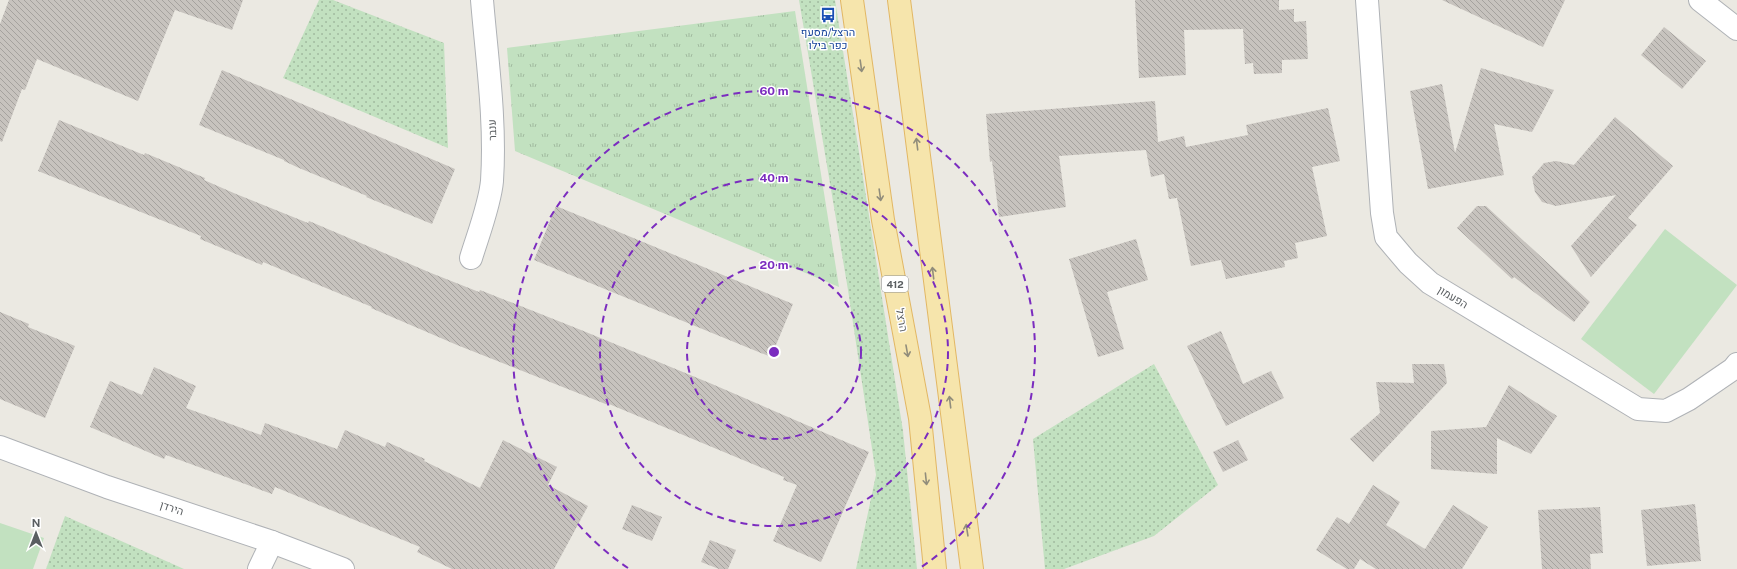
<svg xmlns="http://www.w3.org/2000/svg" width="1737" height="569" font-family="'Public Sans',Heebo,sans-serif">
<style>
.grass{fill:url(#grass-tufts)}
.park{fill:url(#park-dots)}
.garden{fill:#c2e1c0}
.building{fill:url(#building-back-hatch)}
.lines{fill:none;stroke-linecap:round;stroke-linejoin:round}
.minor-casing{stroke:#afb2b6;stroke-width:24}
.major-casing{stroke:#e2b764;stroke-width:24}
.minor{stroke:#fff;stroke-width:22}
.major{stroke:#f6e5ac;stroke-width:22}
.oneway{stroke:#918d7b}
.ring{fill:none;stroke:#7b2cbf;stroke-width:2;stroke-dasharray:7 5}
.labels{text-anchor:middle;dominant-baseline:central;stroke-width:3;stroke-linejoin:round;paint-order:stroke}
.shield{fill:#fff;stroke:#8c8e90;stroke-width:1}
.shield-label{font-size:10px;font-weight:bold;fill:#5a5e61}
.transit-label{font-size:11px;fill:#164399;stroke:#fff}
.street-label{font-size:11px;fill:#5a5e61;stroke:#fff}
.centre{fill:#7b2cbf;stroke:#fff;stroke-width:2}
.ring-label{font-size:12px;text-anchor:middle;font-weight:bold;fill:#7b2cbf;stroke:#fff;stroke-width:3;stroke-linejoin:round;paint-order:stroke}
</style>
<defs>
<pattern id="grass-tufts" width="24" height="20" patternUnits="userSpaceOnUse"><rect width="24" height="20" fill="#c2e1c0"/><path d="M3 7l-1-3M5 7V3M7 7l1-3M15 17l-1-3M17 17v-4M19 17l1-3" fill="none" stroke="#a1ba9f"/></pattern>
<pattern id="park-dots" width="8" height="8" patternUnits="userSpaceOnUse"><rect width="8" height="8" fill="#c2e1c0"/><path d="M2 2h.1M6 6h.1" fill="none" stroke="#a1ba9f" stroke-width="1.8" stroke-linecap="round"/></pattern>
<pattern id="building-back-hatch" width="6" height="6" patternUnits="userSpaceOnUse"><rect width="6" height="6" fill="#c7c3be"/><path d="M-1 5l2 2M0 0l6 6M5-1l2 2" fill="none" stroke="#a5a29e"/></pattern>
</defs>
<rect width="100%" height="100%" fill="#ebe9e2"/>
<path class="grass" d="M795 11 839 287 515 151 507 48Z"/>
<g class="park">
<path d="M319 0H333L444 43 448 148 283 78Z"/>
<path d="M799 0H835L903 431 917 569H856L876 475 848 290Z"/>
<path d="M1154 364 1218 485 1154 536 1064 569H1045L1033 439Z"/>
<path d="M65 516 184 569H46Z"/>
</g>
<g class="garden">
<path d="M1665 229 1737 285 1654 394 1581 339Z"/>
<path d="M0 523 44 538 33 569H0Z"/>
</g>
<g class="building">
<path d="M9 0H243L232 30 175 10 138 101 37 59 25 90 22 89 2 142 0 141V24Z"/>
<path d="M1135 0H1279V10L1294 9V22L1306 21 1308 59 1282 60V73L1254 74 1253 63 1245 64 1243 29 1184 30 1186 75 1139 78Z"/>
<path d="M1442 0H1565L1543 47Z"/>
<path d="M1664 27 1706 61 1682 89 1641 55Z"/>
<path d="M1481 68 1554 90 1532 132 1494 124 1504 175 1428 189 1410 91 1442 84 1455 153Z"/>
<path d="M222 70 455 169 432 224 366 197 367 196 299 168 284 161V160L199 125Z"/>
<path d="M1155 101 1158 142 1184 136 1186 147 1248 135 1246 125 1328 108 1340 161 1312 167 1327 236 1295 243 1298 258 1284 261 1285 267 1226 279 1221 260 1191 266 1177 198 1169 199 1164 174 1151 177 1146 150 1059 156 1066 207 999 217 992 161 990 162 986 114Z"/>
<path d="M1615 117 1673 166 1628 218 1637 225 1591 277 1571 246 1616 195 1556 206 1542 202 1535 192 1532 177 1544 163 1556 161 1574 165Z"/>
<path d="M59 120 144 155 145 153 205 178 204 180 236 194 308 223 309 221 431 273 479 292 480 290 581 330 712 384 869 452 821 562 773 541 797 485 783 480 784 477 609 404 608 405 457 345 371 308 372 307 263 262 262 265 200 239 201 236 38 171Z"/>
<path d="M556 206 793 304 771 357 534 260Z"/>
<path d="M1477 206H1486L1590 302 1574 322 1514 277 1512 279 1457 228Z"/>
<path d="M1136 239 1148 280 1107 292 1124 349 1098 357 1069 259Z"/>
<path d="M0 312 29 324 28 327 75 346 45 418 0 399Z"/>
<path d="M1221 331 1243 384 1271 371 1284 398 1226 426 1187 346Z"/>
<path d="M1412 364H1444L1447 383 1373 462 1350 439 1380 413 1376 382 1414 383Z"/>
<path d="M154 367 196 386 186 408 261 435 265 423 337 449 345 430 385 447 387 442 425 459 424 461 480 488 503 440 557 467 548 485 588 506 554 569H452L417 552 420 547 275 487 272 494 166 455 164 459 90 427 110 381 142 395Z"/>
<path d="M1509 385 1557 416 1531 454 1497 438V474L1431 469V431L1486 427Z"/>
<path d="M1238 440 1248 460 1223 472 1213 452Z"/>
<path d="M1373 485 1400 502 1386 525 1425 549 1453 505 1488 527 1462 569H1376L1360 559 1354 569H1347L1316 550 1337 517 1349 524Z"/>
<path d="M1695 504 1701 561 1647 566 1641 510Z"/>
<path d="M632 505 662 517 652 541 622 529Z"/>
<path d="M1600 507 1603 553 1590 554 1591 569H1542L1538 510Z"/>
<path d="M710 540 736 550 728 569H719L701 562Z"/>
</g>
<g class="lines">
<defs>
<g id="minor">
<path d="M1367 0 1382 213 1386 237 1408 263 1430 283 1638 409 1666 411 1689 399 1733 369 1737 364"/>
<path d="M1700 0 1737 29"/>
<path d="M471 258C478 235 490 204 492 181 496 121 487 60 482 0"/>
<path d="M0 447 107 487 272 542 343 569"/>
<path d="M259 569 272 542"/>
</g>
<g id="major">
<path d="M852 0 883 220 920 418 935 569"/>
<path d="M899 0 972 569"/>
</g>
</defs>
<use href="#minor" class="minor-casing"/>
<use href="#major" class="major-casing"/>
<use href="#minor" class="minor"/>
<use href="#major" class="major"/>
</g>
<defs><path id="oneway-shaft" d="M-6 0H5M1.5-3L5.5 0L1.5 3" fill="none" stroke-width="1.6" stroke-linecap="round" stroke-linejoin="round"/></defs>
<g class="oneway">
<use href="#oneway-shaft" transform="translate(861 66) rotate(82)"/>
<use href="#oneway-shaft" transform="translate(917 144) rotate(-97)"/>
<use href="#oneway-shaft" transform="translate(880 195) rotate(82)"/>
<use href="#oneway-shaft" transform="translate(933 273) rotate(-97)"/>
<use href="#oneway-shaft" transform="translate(907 351) rotate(80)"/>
<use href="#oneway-shaft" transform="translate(950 402) rotate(-97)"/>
<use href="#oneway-shaft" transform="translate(926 479) rotate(84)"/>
<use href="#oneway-shaft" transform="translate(967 530) rotate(-99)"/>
</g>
<g class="ring">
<circle cx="774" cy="352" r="87"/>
<circle cx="774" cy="352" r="174"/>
<path d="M628 568A261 261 0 1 1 920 568"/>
</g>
<defs>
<symbol id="bus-bare" viewBox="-9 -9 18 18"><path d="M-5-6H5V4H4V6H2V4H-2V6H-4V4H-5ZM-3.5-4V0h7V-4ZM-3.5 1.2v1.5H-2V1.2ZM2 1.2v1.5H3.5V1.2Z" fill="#1a4fb4" stroke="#fff" stroke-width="2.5" paint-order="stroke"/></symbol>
</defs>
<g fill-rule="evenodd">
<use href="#bus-bare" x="817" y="4" width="22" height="22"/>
</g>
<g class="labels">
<rect class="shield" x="882" y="276" width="26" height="16" rx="3"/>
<g class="shield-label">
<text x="895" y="284">412</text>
</g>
<g class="transit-label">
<text x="828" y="32">הרצל/מסעף<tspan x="828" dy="13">כפר בילו</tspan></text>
</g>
<g class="street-label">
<text transform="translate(492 130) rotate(-92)">ענבר</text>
<text transform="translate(1453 297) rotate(31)">הפעמון</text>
<text transform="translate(902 320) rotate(80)">הרצל</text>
<text transform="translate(172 508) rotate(18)">הירדן</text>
</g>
</g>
<circle cx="774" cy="352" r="6" class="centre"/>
<g class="ring-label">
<text x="774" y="95">60 m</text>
<text x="774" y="182">40 m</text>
<text x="774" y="269">20 m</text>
</g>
<g transform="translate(36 533)" stroke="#ffffff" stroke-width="3" paint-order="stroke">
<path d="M0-3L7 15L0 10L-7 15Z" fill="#5a5e61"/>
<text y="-6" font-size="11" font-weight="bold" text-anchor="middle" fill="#5a5e61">N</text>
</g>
</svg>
